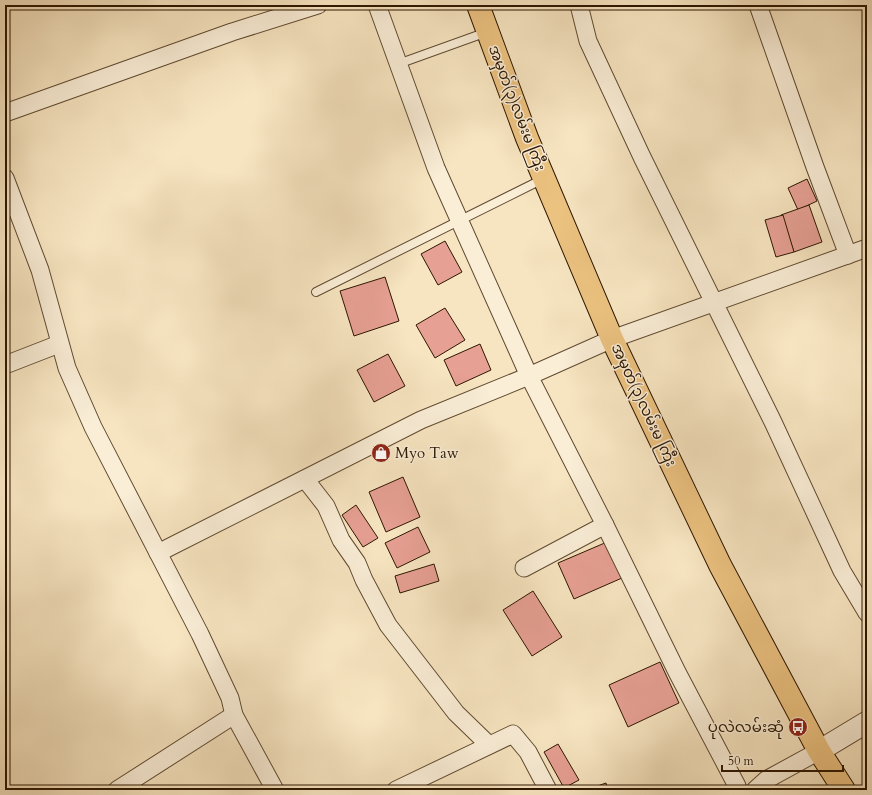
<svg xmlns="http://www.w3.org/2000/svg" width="872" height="795" font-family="Cardo,'Noto Sans Myanmar',serif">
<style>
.building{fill:#e7a094;stroke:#2d1600}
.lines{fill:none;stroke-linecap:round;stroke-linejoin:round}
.service-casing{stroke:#604a30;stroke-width:10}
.minor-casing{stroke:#604a30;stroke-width:19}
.tertiary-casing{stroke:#604a30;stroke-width:23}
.primary-casing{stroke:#2d1600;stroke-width:24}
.service{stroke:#faeed7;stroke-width:8}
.minor{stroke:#faeed7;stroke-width:17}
.tertiary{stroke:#faeed7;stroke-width:21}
.primary{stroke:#ecc280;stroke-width:22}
.labels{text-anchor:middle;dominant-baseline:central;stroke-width:3;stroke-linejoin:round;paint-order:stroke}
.street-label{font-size:15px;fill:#2d1600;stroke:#faeed7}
.poi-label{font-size:15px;fill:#2d1600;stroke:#faeed7;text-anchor:start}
</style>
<rect width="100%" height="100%" fill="#f7e5c1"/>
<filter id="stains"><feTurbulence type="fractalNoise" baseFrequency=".005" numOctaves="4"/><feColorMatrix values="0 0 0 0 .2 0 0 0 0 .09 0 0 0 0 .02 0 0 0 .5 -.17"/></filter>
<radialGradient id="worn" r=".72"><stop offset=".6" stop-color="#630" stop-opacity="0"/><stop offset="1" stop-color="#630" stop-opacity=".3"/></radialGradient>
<g class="building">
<path d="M807 179 817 201 798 210 788 188Z"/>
<path d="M809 205 822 242 794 252 781 215Z"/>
<path d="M783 215 794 252 776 257 765 220Z"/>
<path d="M445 241 462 272 438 285 421 254Z"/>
<path d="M385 277 399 321 354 336 340 291Z"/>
<path d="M445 308 465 340 435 358 416 325Z"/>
<path d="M480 344 491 370 456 386 444 360Z"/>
<path d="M388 354 405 386 374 402 357 370Z"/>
<path d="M403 477 420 517 386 532 369 492Z"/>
<path d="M356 505 378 538 363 547 342 515Z"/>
<path d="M418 527 430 552 397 568 385 543Z"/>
<path d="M607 542 622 578 574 599 558 563Z"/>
<path d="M434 564 439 581 400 593 395 576Z"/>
<path d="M533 591 562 637 532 656 503 610Z"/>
<path d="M660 662 679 703 628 727 609 685Z"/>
<path d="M558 744 579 780 564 788 544 752Z"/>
<path d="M606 783 608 790H586Z"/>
</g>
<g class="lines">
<defs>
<g id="service">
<path d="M398 64 487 32"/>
<path d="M316 292 543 179"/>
</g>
<g id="minor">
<path d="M377 5 436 168 529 376 605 525 677 672 737 786"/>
<path d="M579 5 588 41 642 157 773 422 842 571 867 613"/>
<path d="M758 5 815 167 848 255"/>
<path d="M5 113 232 32 318 5"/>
<path d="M5 178 40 270 67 368 93 427 200 634 230 698 234 715 275 790"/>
<path d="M5 365 59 344"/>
<path d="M305 479 326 506 341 540 357 563 364 580 388 625 456 713 489 745"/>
<path d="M158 553 421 420 529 376 612 339 867 248"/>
<path d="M524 568 605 525"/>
<path d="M117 790 234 715"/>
<path d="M396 790 513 734 528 752 548 790"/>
<path d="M755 790 766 780 819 751"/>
</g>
<path id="tertiary" d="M819 751 867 722"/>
<path id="primary" d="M478 5 527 138 612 339 720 565 819 751 844 790"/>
</defs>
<use href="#service" class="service-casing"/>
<use href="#minor" class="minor-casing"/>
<use href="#tertiary" class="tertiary-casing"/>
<use href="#primary" class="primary-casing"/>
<use href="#service" class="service"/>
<use href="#minor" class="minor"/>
<use href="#tertiary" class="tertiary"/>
<use href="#primary" class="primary"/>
</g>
<defs>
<symbol id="shop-disc" viewBox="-11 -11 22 22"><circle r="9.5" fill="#8f2418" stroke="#faeed7"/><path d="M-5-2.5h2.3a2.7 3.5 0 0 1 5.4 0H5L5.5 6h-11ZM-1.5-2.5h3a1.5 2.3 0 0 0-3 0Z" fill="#fff"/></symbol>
<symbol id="bus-disc" viewBox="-11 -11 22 22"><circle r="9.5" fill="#8f2418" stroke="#faeed7"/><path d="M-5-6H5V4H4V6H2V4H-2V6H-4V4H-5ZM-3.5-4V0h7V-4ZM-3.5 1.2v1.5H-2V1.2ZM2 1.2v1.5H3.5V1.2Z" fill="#fff"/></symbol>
</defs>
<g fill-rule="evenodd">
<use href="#shop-disc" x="370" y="442" width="22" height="22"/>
<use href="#bus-disc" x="787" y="716" width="22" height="22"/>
</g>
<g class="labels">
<g class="street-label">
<text transform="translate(517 108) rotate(69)">အမှတ်(၃)လမ်းမ ကြီး</text>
<text transform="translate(644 405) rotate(65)">အမှတ်(၃)လမ်းမ ကြီး</text>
</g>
<g class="poi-label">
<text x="395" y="453">Myo Taw</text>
<text x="784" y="727" text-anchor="end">ပုလဲလမ်းဆုံ</text>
</g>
</g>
<rect width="872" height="795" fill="none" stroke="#f7e5c1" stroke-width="20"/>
<rect x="6" y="6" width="860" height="783" fill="none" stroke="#2d1600" stroke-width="2"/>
<rect x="10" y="10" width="852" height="775" fill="none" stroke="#2d1600"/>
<path d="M722 765v6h121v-6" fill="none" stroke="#2d1600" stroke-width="2"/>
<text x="728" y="765" font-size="12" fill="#2d1600" stroke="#faeed7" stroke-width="3" paint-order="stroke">50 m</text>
<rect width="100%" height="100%" filter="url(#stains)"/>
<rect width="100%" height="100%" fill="url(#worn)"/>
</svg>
